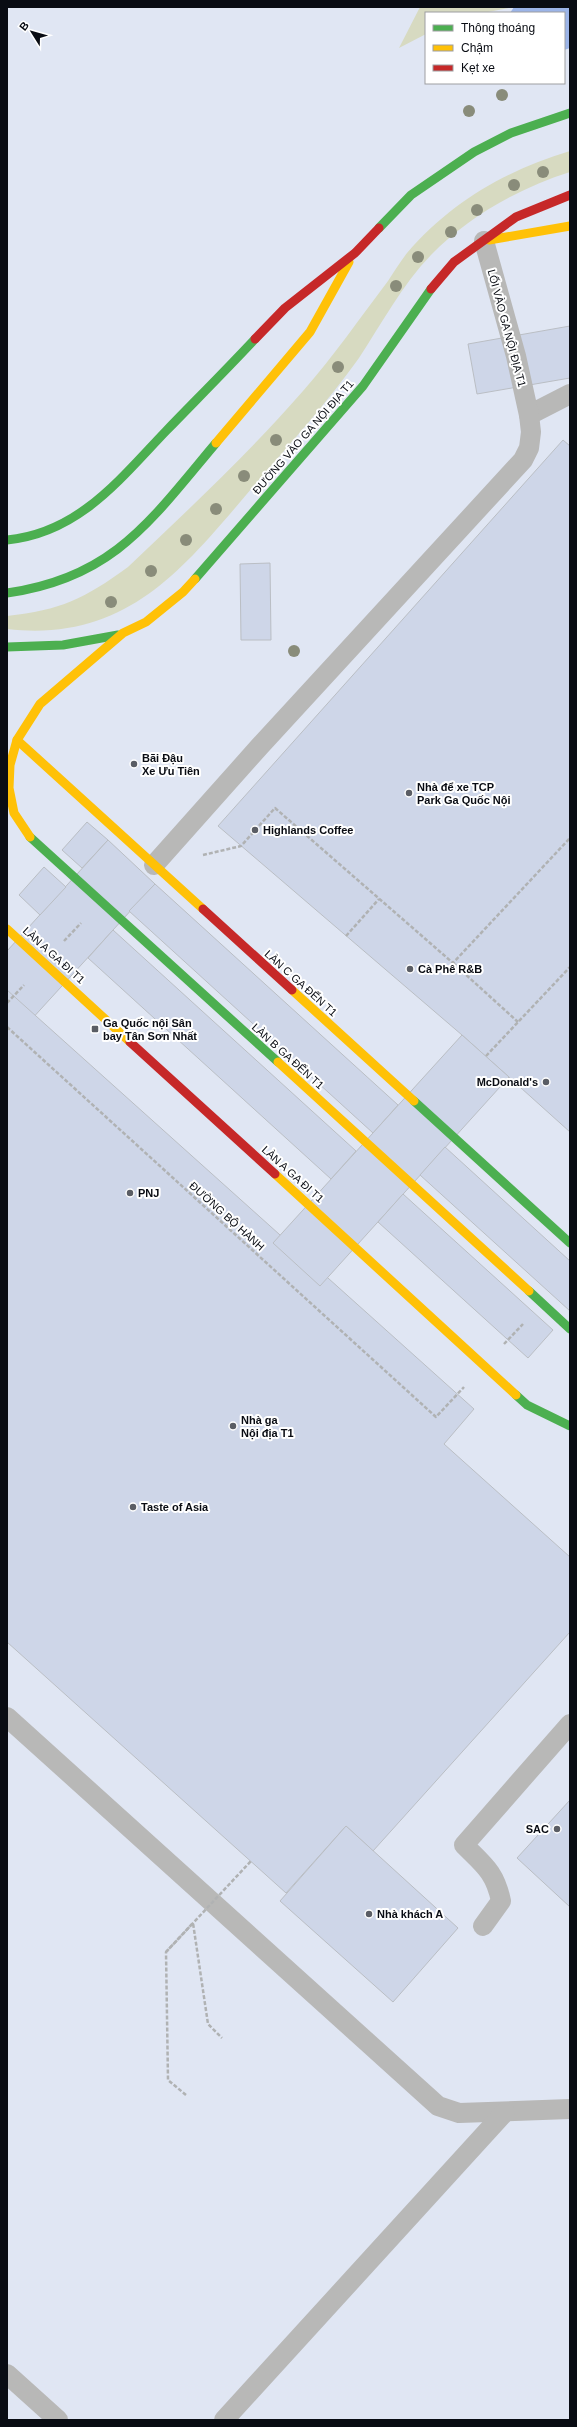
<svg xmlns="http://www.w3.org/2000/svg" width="577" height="2427" font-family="Arial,sans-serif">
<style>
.built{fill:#e0e6f3;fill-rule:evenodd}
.green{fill:#d7dac1}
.water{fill:#9bb4e8}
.building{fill:#ced6e8;stroke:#babec4}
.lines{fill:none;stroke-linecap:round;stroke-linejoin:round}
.path{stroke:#b0b2b3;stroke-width:2.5;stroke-dasharray:4 2;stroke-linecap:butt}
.lane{stroke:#b8b8b7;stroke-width:20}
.fast{stroke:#4caf50;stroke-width:9}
.slow{stroke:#ffc107;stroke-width:9}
.jam{stroke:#c62828;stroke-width:9}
.path-bridge{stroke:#b0b2b3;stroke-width:2.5;stroke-dasharray:4 2;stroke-linecap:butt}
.tree{fill:#898c7a}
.poi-dot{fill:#5a5d64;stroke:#fff;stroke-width:1.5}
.labels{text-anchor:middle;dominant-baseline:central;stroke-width:4;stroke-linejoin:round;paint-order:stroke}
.street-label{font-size:11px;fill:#090c13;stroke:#fff}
.poi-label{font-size:11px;font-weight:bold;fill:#090c13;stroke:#fff;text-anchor:start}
</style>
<rect width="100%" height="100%" fill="#f0f4fb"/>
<path class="built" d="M7 7H570V2420H7ZM426 13H564V83H426Z"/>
<g class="green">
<path d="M420 7H514L483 13H426V34L399 48Z"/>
<path d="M570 151V172C519 188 468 217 431 255 402 285 382 323 359 358 328 401 293 441 258 481 186 565 130 643 7 629V616C61 610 84 599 128 567 188 510 248 454 303 391 333 357 360 318 388 281 394 272 400 262 407 253 452 201 505 171 570 151Z"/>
</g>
<path class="water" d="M514 7H570V48L564 50V13H510Z"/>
<g class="building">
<path d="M570 326V378L477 394 468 344Z"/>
<path d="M563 440 570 446V1132L462 1035 218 826Z"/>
<path d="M270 563 271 640H241L240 564Z"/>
<path d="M87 822 108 840 82 868 62 850Z"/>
<path d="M108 840 155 884 30 1021 7 1001V951Z"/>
<path d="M44 867 66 887 40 915 19 895Z"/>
<path d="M155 884 398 1105 373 1133 129 911Z"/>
<path d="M113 930 356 1151 331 1179 88 958Z"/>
<path d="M7 990 474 1409 444 1444 570 1557V1632L373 1851 346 1826 286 1893 7 1642Z"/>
<path d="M462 1035 509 1077 320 1286 273 1243Z"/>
<path d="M445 1147 570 1261V1311L420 1175Z"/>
<path d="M403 1194 553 1330 528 1358 378 1222Z"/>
<path d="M570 1800V1907L517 1858Z"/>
<path d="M346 1826 458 1928 393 2002 280 1901Z"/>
</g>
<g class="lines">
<g class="path">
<path d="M203 855 241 846 275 808 453 963 570 838"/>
<path d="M346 936 379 899"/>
<path d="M64 941 81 923"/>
<path d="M453 963 518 1022"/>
<path d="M7 1003 24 985"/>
<path d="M7 1027 436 1417 464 1387"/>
<path d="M486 1056 570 967"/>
<path d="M504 1344 523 1324"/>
<path d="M186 2095 168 2080 166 1952 193 1923 208 2024 222 2038"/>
</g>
<g class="lane">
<path d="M529 415 570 394"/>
<path d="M154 865 260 746 523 460 529 448 531 432 529 415 516 356 484 241"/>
<path d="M7 1717 438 2106 459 2113 570 2109"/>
<path d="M483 1926 501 1901C495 1872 484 1865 464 1845L570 1724"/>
<path d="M7 2374 58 2420"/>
<path d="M224 2420 505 2112"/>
</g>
<g class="fast">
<path d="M379 228 411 195 474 152 511 133 570 113"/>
<path d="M7 540C79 533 120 479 166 431 196 400 226 370 255 339"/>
<path d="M195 579 363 386 431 289"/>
<path d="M7 593C114 578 151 520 216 443"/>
<path d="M7 647 63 645 118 635"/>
<path d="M30 837 278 1062"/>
<path d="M414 1101 570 1243"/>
<path d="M529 1291 570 1329"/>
<path d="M516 1395 527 1405 570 1426"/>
</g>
<g class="slow">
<path d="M489 240 570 226"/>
<path d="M216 443 310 332 349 262"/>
<path d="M17 740 203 909"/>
<path d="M30 837 14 813 9 788 10 765 17 740 40 704 123 633 146 622 183 592 195 579"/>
<path d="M7 929 130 1042"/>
<path d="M292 990 414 1101"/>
<path d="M278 1062 529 1291"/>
<path d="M275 1174 516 1395"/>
</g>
<g class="jam">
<path d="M431 289 454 262 516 217 570 195"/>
<path d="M255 339 285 308 355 253 379 228"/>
<path d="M203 909 292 990"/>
<path d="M130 1042 275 1174"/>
</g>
<path class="path-bridge" d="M166 1952 251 1861"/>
</g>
<g class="tree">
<circle cx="502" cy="95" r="6"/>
<circle cx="469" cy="111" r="6"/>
<circle cx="543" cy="172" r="6"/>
<circle cx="514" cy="185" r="6"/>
<circle cx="477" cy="210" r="6"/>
<circle cx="451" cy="232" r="6"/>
<circle cx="418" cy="257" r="6"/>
<circle cx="396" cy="286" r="6"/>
<circle cx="338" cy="367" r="6"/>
<circle cx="276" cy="440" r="6"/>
<circle cx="244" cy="476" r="6"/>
<circle cx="216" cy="509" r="6"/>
<circle cx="186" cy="540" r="6"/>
<circle cx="151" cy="571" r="6"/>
<circle cx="111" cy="602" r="6"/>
<circle cx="294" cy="651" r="6"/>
</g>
<g class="poi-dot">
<circle cx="134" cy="764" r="4"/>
<circle cx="409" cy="793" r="4"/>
<circle cx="255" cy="830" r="4"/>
<circle cx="410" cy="969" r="4"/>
<rect x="91" y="1025" width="8" height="8" rx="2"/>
<circle cx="546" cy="1082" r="4"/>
<circle cx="130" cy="1193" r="4"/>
<circle cx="233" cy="1426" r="4"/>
<circle cx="133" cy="1507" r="4"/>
<circle cx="557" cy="1829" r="4"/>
<circle cx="369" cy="1914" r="4"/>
</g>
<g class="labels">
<g class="street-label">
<text transform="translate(507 328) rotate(75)">LỐI VÀO GA NỘI ĐỊA T1</text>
<text transform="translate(303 437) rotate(-49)">ĐƯỜNG VÀO GA NỘI ĐỊA T1</text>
<text transform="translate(54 955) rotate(42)">LÀN A GA ĐI T1</text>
<text transform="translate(301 983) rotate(42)">LÀN C GA ĐẾN T1</text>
<text transform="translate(288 1056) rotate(42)">LÀN B GA ĐẾN T1</text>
<text transform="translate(293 1174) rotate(42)">LÀN A GA ĐI T1</text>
<text transform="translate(227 1216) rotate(42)">ĐƯỜNG BỘ HÀNH</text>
</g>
<g class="poi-label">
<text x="142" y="758">Bãi Đậu<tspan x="142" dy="13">Xe Ưu Tiên</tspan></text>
<text x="417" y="787">Nhà để xe TCP<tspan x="417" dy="13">Park Ga Quốc Nội</tspan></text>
<text x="263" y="830">Highlands Coffee</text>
<text x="418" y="969">Cà Phê R&amp;B</text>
<text x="103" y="1023">Ga Quốc nội Sân<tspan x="103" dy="13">bay Tân Sơn Nhất</tspan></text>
<text x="538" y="1082" text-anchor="end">McDonald's</text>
<text x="138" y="1193">PNJ</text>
<text x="241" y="1420">Nhà ga<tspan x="241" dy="13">Nội địa T1</tspan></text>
<text x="141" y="1507">Taste of Asia</text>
<text x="549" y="1829" text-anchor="end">SAC</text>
<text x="377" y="1914">Nhà khách A</text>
</g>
</g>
<rect width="577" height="2427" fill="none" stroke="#090c13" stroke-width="16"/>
<rect x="425" y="12" width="140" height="72" fill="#ffffff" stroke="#9d9ea1"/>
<rect x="433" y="25" width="20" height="6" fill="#4caf50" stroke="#9d9ea1"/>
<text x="461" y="32" font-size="12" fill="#090c13">Thông thoáng</text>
<rect x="433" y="45" width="20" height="6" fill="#ffc107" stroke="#9d9ea1"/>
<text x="461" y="52" font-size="12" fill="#090c13">Chậm</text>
<rect x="433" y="65" width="20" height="6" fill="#c62828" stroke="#9d9ea1"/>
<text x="461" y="72" font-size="12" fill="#090c13">Kẹt xe</text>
<g transform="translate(32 32) rotate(307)" stroke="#ffffff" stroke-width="3" paint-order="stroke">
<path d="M0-3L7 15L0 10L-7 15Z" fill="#090c13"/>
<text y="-6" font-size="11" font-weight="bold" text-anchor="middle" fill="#090c13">B</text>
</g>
</svg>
